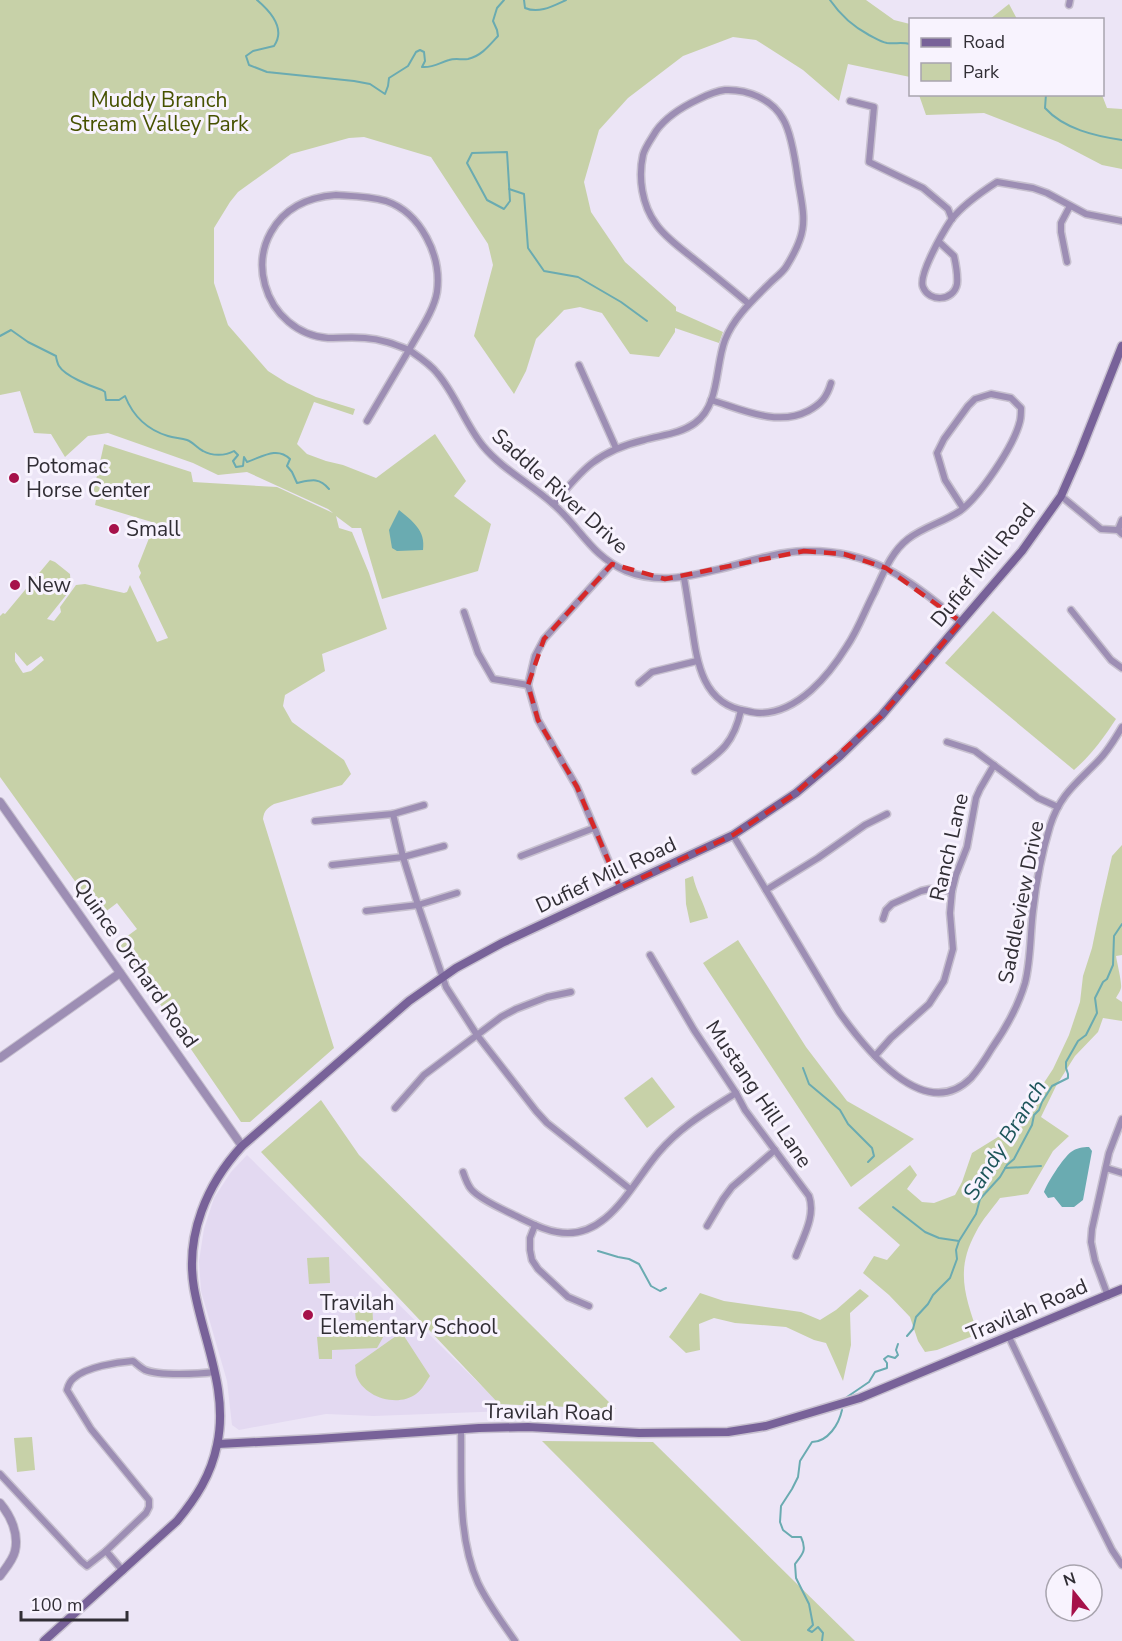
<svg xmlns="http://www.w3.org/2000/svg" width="1122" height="1641" font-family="'Nunito Sans',sans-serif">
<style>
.built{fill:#e3d9f1}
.green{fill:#c7d1a8;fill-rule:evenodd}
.water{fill:#6aabb1}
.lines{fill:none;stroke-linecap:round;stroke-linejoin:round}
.stream{stroke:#6aabb1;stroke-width:2}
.minor-casing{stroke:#c7c0cf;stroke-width:9}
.tertiary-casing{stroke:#c7c0cf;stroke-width:10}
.secondary-casing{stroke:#c7c0cf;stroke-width:11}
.minor{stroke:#9d8eb4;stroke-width:6}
.tertiary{stroke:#9d8eb4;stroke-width:8}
.secondary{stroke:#786299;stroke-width:8}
.marked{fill:none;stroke:#d62828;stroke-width:4.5;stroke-dasharray:12 8;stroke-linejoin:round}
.poi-dot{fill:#a6114a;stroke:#f8f3fe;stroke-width:2}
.labels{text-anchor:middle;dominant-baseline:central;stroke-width:6;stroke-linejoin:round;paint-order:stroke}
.park-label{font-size:21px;fill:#465100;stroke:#f8f3fe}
.poi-label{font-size:21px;fill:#312e35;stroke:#f8f3fe;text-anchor:start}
.street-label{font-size:21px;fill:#312e35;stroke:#f8f3fe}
.water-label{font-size:22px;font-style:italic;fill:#1d555a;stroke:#f8f3fe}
</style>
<rect width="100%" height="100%" fill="#ece5f6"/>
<path class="built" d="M247 1155 507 1411 374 1416 326 1414 239 1430 232 1425 227 1381 201 1291 199 1261 204 1229 214 1198 231 1172Z"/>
<g class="green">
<path d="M0 0H866L894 20 910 24V77L848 64 839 101 803 70 756 40 733 37 683 56 628 98 599 130 584 182 591 212 625 262 676 307V311L723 332 719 343 675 328V332L659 357 630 354 602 313 580 307 564 310 536 339 526 371 514 394 474 336 493 265 488 244 431 157 364 137 349 138 291 154 238 192 230 202 214 228V283L228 325 268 371 287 383 316 397 355 409 353 415 314 402 297 444 307 454 326 461 343 465 376 478 435 434 466 481 454 496 491 524 478 571 382 599 361 528H352L336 516 339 528 352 532 369 573 387 629 322 654 325 671 285 695 283 706 292 722 344 760 351 774 342 785 274 804C267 808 264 811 263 819L334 1048 250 1122H241L118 943 137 929 117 903 100 916 0 777V616L3 613 5 614 50 560 55 562 70 574 71 589 47 619 54 621 61 612 60 607 76 585 85 584 124 593 127 592 130 585 157 642 168 638 139 577 141 573 138 566 155 523 95 505 96 500 92 498 104 444 191 472 193 482 277 487 333 513 328 509 247 472 218 475 193 463 108 433 88 436 65 457 51 434 34 433 20 391 0 395ZM15 652 27 666 41 656 44 660 31 671 23 673 15 661Z"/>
<path d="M1009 4 1017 19H990Z"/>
<path d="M919 95H1102L1107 108 1122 109V169L1102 165 1058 142 984 113 926 115Z"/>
<path d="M993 611 1116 719C1103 739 1091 755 1074 770L945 663Z"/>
<path d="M1122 845V955L1116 956C1117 963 1122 982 1121 988 1120 992 1118 994 1116 998L1122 1002V1021L1103 1018 1098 1032 1075 1056 1056 1086 1041 1117 1069 1136 1053 1151 1028 1194 1000 1198C992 1209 982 1220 976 1232 955 1270 965 1296 978 1334L937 1350 925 1352 918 1341 910 1317 889 1295 863 1273 874 1256 887 1260 900 1245 858 1208 910 1165 917 1175 907 1189 922 1202 934 1203 955 1195 962 1182 972 1153 1006 1132 1024 1113 1053 1069 1069 1035 1080 1002 1083 976 1092 948 1100 909 1112 856Z"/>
<path d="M693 876C696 891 704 903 708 918L690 923 686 904 685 879Z"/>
<path d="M738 940 806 1047 847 1101 914 1139 851 1187 703 963Z"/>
<path d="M652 1077 675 1107 647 1128 624 1098Z"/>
<path d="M321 1100 359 1155 616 1409 499 1404 261 1152Z"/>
<path d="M329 1257 330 1283 309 1284 307 1258Z"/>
<path d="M860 1289 869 1296 850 1313 851 1345 843 1381 826 1343 814 1340 786 1327 735 1323 714 1318 699 1324 700 1350 686 1353 669 1337 700 1293 724 1301 801 1312 820 1320 836 1310Z"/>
<path d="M372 1297 373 1322H382L386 1325V1332L377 1348 332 1350V1359H319L317 1337 329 1336 328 1327 356 1324 354 1298Z"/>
<path d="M396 1336H404L430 1376C426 1382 422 1390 416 1394 397 1408 363 1397 356 1375 355 1371 356 1368 355 1365Z"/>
<path d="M32 1437 35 1470 17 1472 14 1438Z"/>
<path d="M542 1441 653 1442 855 1641H741Z"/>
</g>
<g class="water">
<path d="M399 510C412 521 426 530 423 550L397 551 392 548 389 530Z"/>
<path d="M1089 1147 1092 1151 1083 1200 1074 1207H1062L1054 1197 1048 1198 1044 1192C1047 1183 1063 1158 1071 1152 1076 1148 1083 1147 1089 1147Z"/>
</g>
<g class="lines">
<g class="stream">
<path d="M257 0C270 11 286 29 274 46L253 51 246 56 249 65 267 72 354 81 370 84 385 94 388 86 389 78 408 66 416 52 420 50 424 52 425 61 422 67C433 68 439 63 449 60 455 58 462 60 468 59 481 56 489 46 498 36L497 30 493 21 497 8 504 0"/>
<path d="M524 0 525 8C539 14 553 6 566 0"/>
<path d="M830 0C841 16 852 26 869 35 875 38 881 42 887 43 895 44 902 42 910 44"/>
<path d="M1046 94 1045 108C1064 129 1095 136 1122 140"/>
<path d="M507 152 510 201 504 209 487 200 467 163 472 153Z"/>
<path d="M509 189 524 194 528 248 544 271 578 277 621 302 647 321"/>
<path d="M0 336 11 330 28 342 56 356C56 358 58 365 59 366 65 376 90 386 102 390L105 392 106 400H119L125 396C133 416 148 430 168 436 174 438 181 438 187 440 193 442 197 448 203 451 212 456 225 456 234 451L238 455 233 461 236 467 243 466 244 457 247 462C262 457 277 446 290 459L287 466 292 472 297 483C311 480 319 477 329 489"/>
<path d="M803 1068 809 1084 840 1110 848 1124 872 1148 874 1156 868 1162"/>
<path d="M1005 1168 1041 1166"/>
<path d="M893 1207 925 1232 939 1238 959 1241"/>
<path d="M598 1251 618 1257 629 1259 639 1264 651 1286 660 1291 666 1288"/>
<path d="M907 1336 913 1329 916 1317 928 1304 933 1295 950 1278 957 1259 956 1250 959 1241 976 1214 980 1199 1000 1177 1007 1165 1014 1159 1032 1125 1034 1115 1039 1110 1042 1102 1052 1086 1068 1078V1074L1066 1068V1062L1078 1041 1086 1035 1097 1013 1095 998 1103 982 1107 979 1113 965 1114 936 1122 924"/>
<path d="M847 1397 869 1382 875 1372 887 1368V1363L884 1359 888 1356 895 1358 898 1355 896 1350 898 1344"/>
<path d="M822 1641 823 1633 818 1627 812 1632 808 1630 813 1625 809 1604 796 1578 795 1564C803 1554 807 1550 801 1537H792L783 1530 780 1522 781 1506 792 1489 798 1477 800 1461 812 1442C828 1442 839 1424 842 1410"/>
</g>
<defs>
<g id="minor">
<path d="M1069 5 1070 0"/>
<path d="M850 101 874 107 869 162 923 188 948 209 952 219"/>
<path d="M336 195C353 196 369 196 386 201 421 213 442 256 437 292 434 311 418 333 409 350 394 344 381 339 365 338 352 337 340 338 328 338 298 336 273 314 265 285 260 267 262 248 271 232 285 207 308 197 336 195Z"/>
<path d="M939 242 954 256C956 265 958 275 957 284 954 301 929 303 923 287 918 275 943 232 951 220 961 207 983 191 997 182L1033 188 1047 193 1086 214 1122 221"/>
<path d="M1067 262 1061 232V223L1070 206"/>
<path d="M579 365 616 448"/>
<path d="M711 400C741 409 777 427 808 411 821 404 827 397 831 383"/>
<path d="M367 421 409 350C419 357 429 363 437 373 456 395 465 424 483 446 502 469 531 484 553 504 580 527 591 556 626 571 658 584 687 577 720 569 747 562 776 552 804 551 874 549 910 581 961 622"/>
<path d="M1061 496 1101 529 1118 530 1122 534"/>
<path d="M554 504C582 469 598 451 644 440 661 435 680 434 695 423 720 405 715 366 725 340 734 317 753 300 770 283 775 278 782 273 786 267 791 259 797 248 800 239 807 220 801 200 798 180 796 165 791 132 783 119 772 99 747 89 725 90 716 91 707 95 699 99 684 106 666 117 656 131 652 138 645 147 643 155 638 178 642 205 656 224 664 236 678 246 689 255 709 271 729 287 749 304"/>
<path d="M1118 530 1122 520"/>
<path d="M612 564 544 639 535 656 528 685 538 720 577 787 620 888"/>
<path d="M684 578C687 594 689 611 692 627 697 663 703 705 747 711 751 712 756 713 760 713 798 713 829 675 847 646 858 630 865 610 874 593 883 574 891 552 908 539 923 527 944 522 960 511 980 496 1014 446 1020 421 1021 417 1021 412 1021 408L1011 398 991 394 975 399 968 406 944 439 937 453 945 480 963 508"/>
<path d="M1071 610 1111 660 1122 668"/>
<path d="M464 612 478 653 493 679 528 685"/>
<path d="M639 683 652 672 697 661"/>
<path d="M947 742 975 751 1038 798 1058 807"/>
<path d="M695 771C721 752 734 743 741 710"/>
<path d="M393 814 403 857 418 905 446 987 477 1035 536 1111 547 1123 630 1189"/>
<path d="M315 821 393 814 424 805"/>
<path d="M733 835 839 1012C864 1047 924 1125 971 1078 979 1069 986 1058 992 1048 1006 1028 1018 1007 1025 983 1031 960 1030 935 1033 911 1036 884 1042 852 1050 826 1060 794 1077 783 1098 761 1108 751 1115 739 1122 727"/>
<path d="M521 856 594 828"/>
<path d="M332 865 403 857 444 846"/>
<path d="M766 890 818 858 865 825 887 814"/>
<path d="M366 911 418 905 457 893"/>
<path d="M883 919 886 910 892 904 921 891 930 889 952 891"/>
<path d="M650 955 694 1030 736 1093 745 1110 809 1196C816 1216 803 1237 796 1256"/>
<path d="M875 1056 891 1038 929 1004 944 981 953 949 950 913 952 891 956 875 967 847 976 798 980 789 994 765"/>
<path d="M395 1108 424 1075 501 1017 516 1009 547 997 571 992"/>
<path d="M1106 1168 1122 1173"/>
<path d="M463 1172C465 1178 467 1184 471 1189 479 1199 502 1209 514 1215 527 1221 542 1230 557 1232 607 1242 632 1183 659 1152 681 1126 708 1111 736 1093"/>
<path d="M535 1225 530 1238V1250L532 1260 538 1269 568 1297 589 1306"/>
<path d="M707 1226 723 1199 732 1187 775 1150"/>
<path d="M1108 1296 1095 1261 1091 1242 1092 1229 1109 1153 1122 1119"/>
<path d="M1009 1337 1078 1482 1112 1550 1122 1565"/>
<path d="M461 1429C462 1480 457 1536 478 1583 488 1604 502 1622 515 1641"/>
<path d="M0 1474 81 1561 87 1566 106 1551 123 1571"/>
<path d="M106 1551 146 1513 149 1507V1500L91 1429 67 1390C68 1386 70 1381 74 1378 86 1367 117 1362 133 1361 137 1364 141 1368 145 1370 159 1376 199 1374 215 1372"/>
</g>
<g id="tertiary">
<path d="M0 802 242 1146"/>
<path d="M0 1058 120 973"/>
<path d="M0 1503C11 1516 19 1534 15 1551 13 1560 5 1569 0 1576"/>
</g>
<g id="secondary">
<path d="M218 1444 317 1439 479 1428 528 1427 639 1433 728 1432 766 1426 860 1398 1122 1289"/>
<path d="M44 1641 177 1521C196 1498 211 1475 217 1445 229 1391 203 1340 194 1288 185 1235 207 1184 242 1146L409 1001 456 968 502 943 733 835 796 793 840 756 881 716 961 622 1022 551 1061 496 1079 455 1122 346"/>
</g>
</defs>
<use href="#minor" class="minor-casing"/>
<use href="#tertiary" class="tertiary-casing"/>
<use href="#secondary" class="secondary-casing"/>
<use href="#minor" class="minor"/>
<use href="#tertiary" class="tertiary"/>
<use href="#secondary" class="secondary"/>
</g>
<path class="marked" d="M804 551 844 554 886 568 961 622 881 716 796 793 733 835 620 888 577 787 538 720 528 685 544 639 612 564 665 579Z"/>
<g class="poi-dot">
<circle cx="14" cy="478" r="6"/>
<circle cx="114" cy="529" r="6"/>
<circle cx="15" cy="585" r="6"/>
<circle cx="308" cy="1315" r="6"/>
</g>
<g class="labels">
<g class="park-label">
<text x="159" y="100">Muddy Branch<tspan x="159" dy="24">Stream Valley Park</tspan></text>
</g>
<g class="poi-label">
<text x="26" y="466">Potomac<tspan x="26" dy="24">Horse Center</tspan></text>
<text x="126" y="529">Small</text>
<text x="27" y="585">New</text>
<text x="320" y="1303">Travilah<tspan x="320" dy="24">Elementary School</tspan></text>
</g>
<g class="street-label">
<text transform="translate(560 491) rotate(42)">Saddle River Drive</text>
<text transform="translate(983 565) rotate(-51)">Dufief Mill Road</text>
<text transform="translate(949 847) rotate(-77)">Ranch Lane</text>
<text transform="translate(606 875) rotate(-25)">Dufief Mill Road</text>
<text transform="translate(1021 902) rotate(-79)">Saddleview Drive</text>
<text transform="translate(136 963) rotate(55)">Quince Orchard Road</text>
<text transform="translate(759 1094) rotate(56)">Mustang Hill Lane</text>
<text transform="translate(1027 1310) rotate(-23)">Travilah Road</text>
<text transform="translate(549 1412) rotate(1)">Travilah Road</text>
</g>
<g class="water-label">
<text transform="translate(1005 1140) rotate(-58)">Sandy Branch</text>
</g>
</g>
<rect x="909" y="18" width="195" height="78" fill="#f8f3fe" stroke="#a8a4ae" stroke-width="1.5"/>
<rect x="921" y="38" width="30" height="9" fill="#786299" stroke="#a8a4ae" stroke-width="1.5"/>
<text x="963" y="48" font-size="18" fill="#312e35">Road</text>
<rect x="921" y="63" width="30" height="18" fill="#c7d1a8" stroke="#a8a4ae" stroke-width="1.5"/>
<text x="963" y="78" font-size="18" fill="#312e35">Park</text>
<g transform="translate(1074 1593) rotate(342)"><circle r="28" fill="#f8f3fe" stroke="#a8a4ae" stroke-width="1.5"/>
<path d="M0-4.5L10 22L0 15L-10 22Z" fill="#a6114a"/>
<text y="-9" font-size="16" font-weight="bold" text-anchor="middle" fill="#312e35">N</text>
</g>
<path d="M21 1611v9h106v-9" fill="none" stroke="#312e35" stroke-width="3"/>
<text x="30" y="1611" font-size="18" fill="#312e35" stroke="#f8f3fe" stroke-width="4.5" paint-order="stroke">100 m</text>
</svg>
